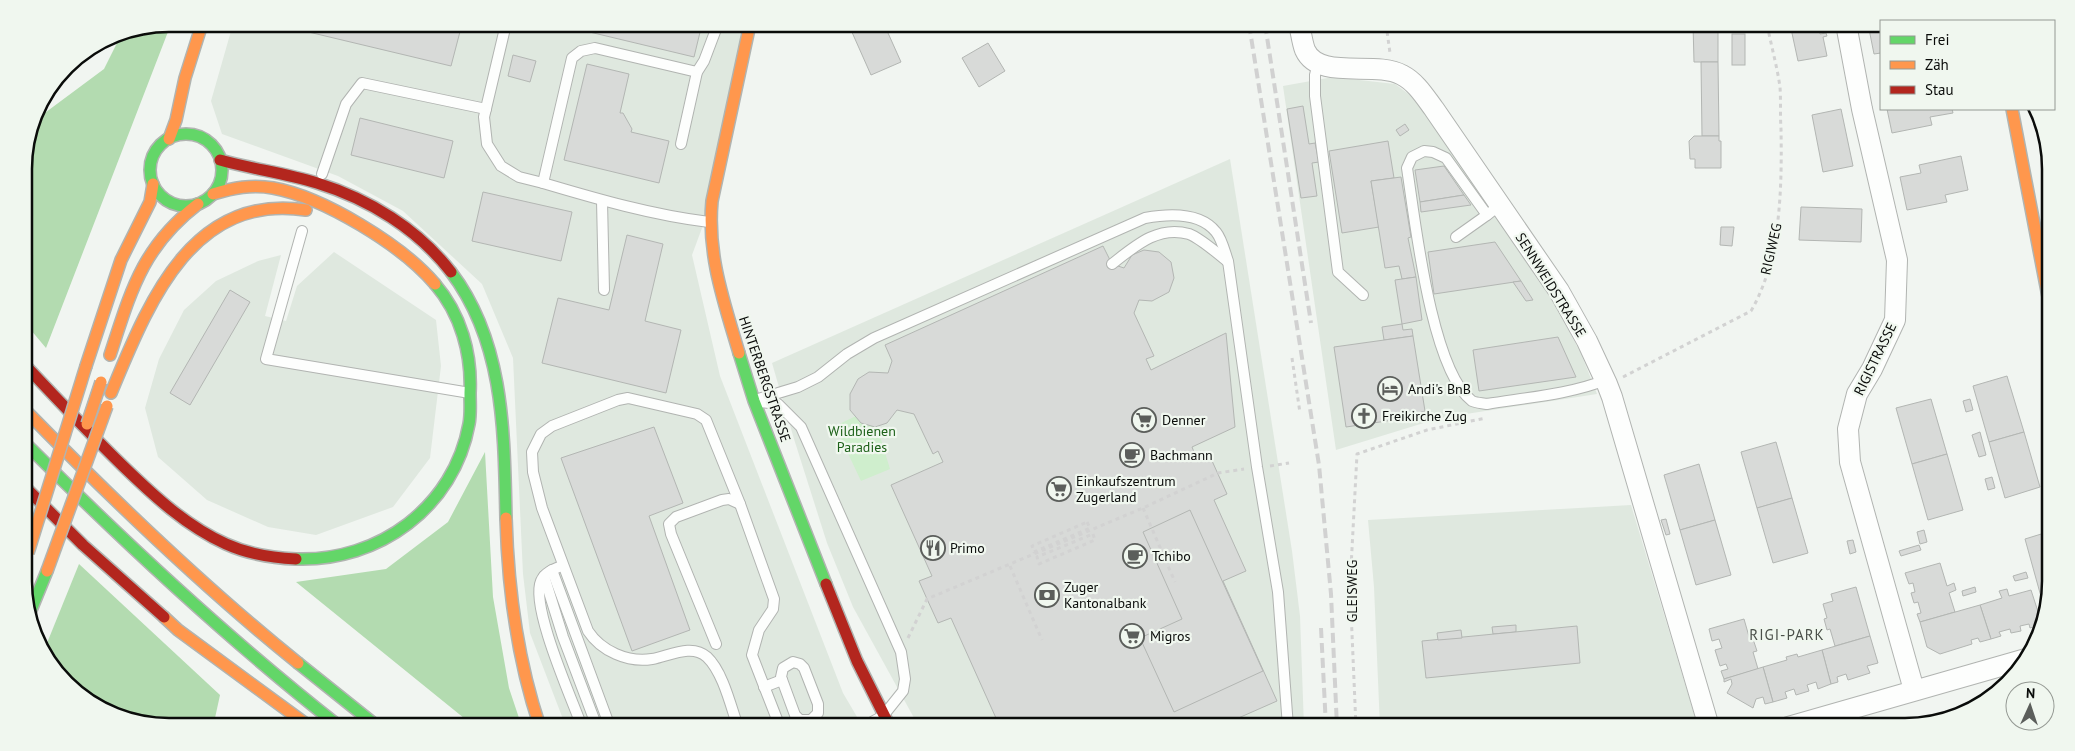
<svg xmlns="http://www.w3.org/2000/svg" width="2075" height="751" font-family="'PT Sans',sans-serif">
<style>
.built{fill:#dfe8df}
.green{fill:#cfeecd}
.forest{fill:#b3dbb0}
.building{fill:#d8dad8;stroke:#b3b6b3}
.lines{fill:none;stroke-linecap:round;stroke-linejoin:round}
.lane-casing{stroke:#b1b4b1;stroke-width:12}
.street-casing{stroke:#b1b4b1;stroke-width:22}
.fast-casing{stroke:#b1b4b1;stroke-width:14}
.slow-casing{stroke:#b1b4b1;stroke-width:14}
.jam-casing{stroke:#b1b4b1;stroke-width:14}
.path{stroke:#d2d2d2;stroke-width:3;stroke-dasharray:4 4;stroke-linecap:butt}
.lane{stroke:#fdfefd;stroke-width:10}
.street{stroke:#fdfefd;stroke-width:20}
.fast{stroke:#63d668;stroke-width:11}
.slow{stroke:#ff974d;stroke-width:11}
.jam{stroke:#b3261e;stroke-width:11}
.rail{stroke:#d1d1d1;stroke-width:4;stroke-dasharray:10 5;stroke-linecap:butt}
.slow-bridge-casing{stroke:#b1b4b1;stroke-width:14;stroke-linecap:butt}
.slow-bridge{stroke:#ff974d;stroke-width:11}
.labels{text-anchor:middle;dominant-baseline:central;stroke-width:4.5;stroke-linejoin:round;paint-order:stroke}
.street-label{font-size:14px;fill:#0a0c0a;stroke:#f0f7ef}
.poi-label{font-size:14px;fill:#0a0c0a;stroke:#f0f7ef;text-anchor:start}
.park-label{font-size:14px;fill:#1d6119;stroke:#f0f7ef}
.neighbourhood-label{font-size:15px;letter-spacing:1px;fill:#4a4f49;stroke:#f0f7ef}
.rim{fill:none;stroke:#0a0c0a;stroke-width:2.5}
</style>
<rect width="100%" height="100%" fill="#f1f5f1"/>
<g class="built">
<path d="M233 24H750L712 201 692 255 720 376 843 693 863 727H566L530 633 523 574 513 358 482 284 403 211 338 176 222 134 211 101Z"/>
<path d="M1333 77 1395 84 1414 98 1548 289 1582 356 1597 394 1440 418 1336 450 1283 86Z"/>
<path d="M1230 159 1292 551 1300 616 1304 727H919L853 607 827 543 794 439 772 363Z"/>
<path d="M334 252 436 320 441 366 430 458 393 507 316 535 268 527 207 500 158 457 145 408 159 359 184 310 216 281 258 261 281 255 265 316 286 321 297 286Z"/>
<path d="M1631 505 1698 727H1380L1374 587 1368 520Z"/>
</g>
<path class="green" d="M856 416 876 423 890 469 861 481 835 426Z"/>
<g class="forest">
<path d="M171 24 46 348 25 323 24 160 34 121 104 69 122 33Z"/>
<path d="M485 452 493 597 509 688 522 727H475L296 582 386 569 448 522Z"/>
<path d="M79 564 220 695 213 727H170L123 720 60 677 45 648Z"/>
</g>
<g class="building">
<path d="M275 24H462L451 66Z"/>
<path d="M578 24H702L694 57 577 29Z"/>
<path d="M864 24H884L901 62 871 75 851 30Z"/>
<path d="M1693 24H1718V62H1694Z"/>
<path d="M1790 24H1819L1820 34 1826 33 1827 36 1823 37 1827 56 1798 61Z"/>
<path d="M1868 24H1881V53L1874 54Z"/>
<rect x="1732" y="34" width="13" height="31"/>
<path d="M988 43 1005 71 979 87 962 58Z"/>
<path d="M513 55 536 61 530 82 508 76Z"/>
<path d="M1701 62H1718L1719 136H1702Z"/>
<path d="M587 64 629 74 620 113H623L632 129 631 132 669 141 659 183 564 160Z"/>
<path d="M1303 106 1309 144 1315 143 1319 162 1312 163 1317 196 1301 198 1287 109Z"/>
<path d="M1841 109 1853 166 1823 172 1812 115Z"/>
<path d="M1887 109H1952L1953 113 1930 117 1932 125 1892 133Z"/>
<path d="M360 118 453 141 444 178 351 155Z"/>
<path d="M1405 124 1409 130 1400 136 1396 130Z"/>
<path d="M1694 136H1719V141H1721V168H1695V159H1690L1689 141Z"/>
<path d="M1388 141 1394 178 1371 181 1379 227 1342 233 1329 151Z"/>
<path d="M1961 156 1968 190 1945 195 1947 202 1907 210 1900 177 1921 173 1919 165Z"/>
<path d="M1444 166 1464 195 1420 202 1415 170Z"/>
<path d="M1401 177 1411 237 1408 238 1416 277 1402 279 1399 266 1385 268 1371 181Z"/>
<path d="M483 192 572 212 561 261 472 241Z"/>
<path d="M1464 195 1471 205 1421 212 1420 202Z"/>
<path d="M1801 207 1862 209 1861 242 1799 240Z"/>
<path d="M1721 227H1734L1732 246 1720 245Z"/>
<path d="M627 235 663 244 645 321 681 330 666 393 542 363 558 298 609 310Z"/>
<path d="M1495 242 1521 281 1434 294 1428 252Z"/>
<path d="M1103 246 1112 264 1124 268 1132 255 1144 250 1159 252 1171 262 1174 278 1169 292 1152 301 1139 300 1134 313 1154 356 1146 359 1151 370 1226 333 1235 427 1192 447 1196 457 1208 452 1227 494 1214 500 1246 571 1223 581 1277 701 1218 727H1000L951 618 938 623 927 599 919 581 932 576 891 485 943 462 938 451 933 454 914 414 897 410 887 423 875 427 861 423 850 410V394L858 379 869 372 888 373 892 361 885 345Z"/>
<path d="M1416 277 1422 320 1402 324 1395 280Z"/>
<path d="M1521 281 1533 300 1526 301 1513 282Z"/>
<path d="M230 290 250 302 190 405 170 393Z"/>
<path d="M1402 324 1403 330 1412 329 1413 336 1384 340 1382 327Z"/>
<path d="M1413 336 1425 411 1400 419 1346 427 1334 347Z"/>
<path d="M1558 337 1576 377 1479 391 1473 350Z"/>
<path d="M2007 376 2024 432 1989 442 1973 386Z"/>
<path d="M1931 399 1947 454 1912 464 1896 408Z"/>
<path d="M1970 399 1973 410 1966 412 1963 401Z"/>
<path d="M654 427 683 503 649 516 690 630 632 651 561 458Z"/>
<path d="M1980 432 1986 455 1979 457 1972 435Z"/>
<path d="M2024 432 2040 487 2005 498 1989 442Z"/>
<path d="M1776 442 1792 498 1757 508 1741 452Z"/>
<path d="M1947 454 1963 510 1928 520 1912 464Z"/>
<path d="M1699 464 1715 520 1680 530 1664 475Z"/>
<path d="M1992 477 1995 488 1988 490 1985 479Z"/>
<path d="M1792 498 1808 553 1773 563 1757 508Z"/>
<path d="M1190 510 1263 671 1174 712 1140 638 1182 619 1143 532Z"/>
<path d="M1666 519 1670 534 1666 535 1661 520Z"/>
<path d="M1715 520 1731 575 1696 585 1680 530Z"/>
<path d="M1924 530 1927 542 1920 544 1917 532Z"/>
<path d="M2051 531V581L2045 611 2025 539Z"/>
<path d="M1853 540 1856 552 1850 554 1847 541Z"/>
<path d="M1919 545 1921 550 1901 556 1899 551Z"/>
<path d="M1940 563 1947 586 1954 583 1956 590 1949 593 1955 612 1920 622 1917 614 1921 613 1918 602 1914 603 1911 593 1915 592 1913 583 1909 584 1905 573Z"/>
<path d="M2026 572 2028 578 2015 581 2013 576Z"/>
<path d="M1856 587 1870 636 1835 646 1830 629 1827 630 1824 619 1827 618 1823 604 1833 601 1831 594Z"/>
<path d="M1975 587 1976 592 1963 596 1962 591Z"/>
<path d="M2007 589 2009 596 2031 590 2042 624 2030 628 2029 624 2020 626 2021 631 2011 633 2010 629 1999 632 2001 636 1991 639 1980 605 2002 598 1999 591Z"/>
<path d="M1980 605 1991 639 1980 642 1978 638 1971 640 1972 644 1940 654 1927 647 1920 622Z"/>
<path d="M1744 619 1750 640 1753 639 1757 651 1753 652 1758 669 1724 679 1721 671 1728 669 1726 664 1720 666 1715 650 1722 648 1719 639 1712 641 1709 629Z"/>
<path d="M1516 625V632L1493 634 1492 627Z"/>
<path d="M1577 626 1580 663 1426 678 1422 641Z"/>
<path d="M1461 630 1462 638 1438 640 1437 633Z"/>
<path d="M1870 636 1878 663 1867 666 1870 673 1848 680 1846 674 1837 677 1838 682 1831 684 1822 650Z"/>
<path d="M1822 650 1831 684 1818 689 1816 682 1807 685 1809 691 1796 695 1794 689 1785 692 1787 698 1773 702 1763 667 1787 660 1786 657 1797 654 1798 657Z"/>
<path d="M1763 667 1773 702 1765 704 1763 697 1756 699 1753 708 1727 693 1732 684 1731 679 1724 682V679Z"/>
</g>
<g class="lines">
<defs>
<g id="lane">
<path d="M506 24 484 117 487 144 501 166 519 177 543 183"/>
<path d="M722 24 749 25"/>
<path d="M1318 63 1315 75V96L1338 272 1363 295"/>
<path d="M697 72 595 48 581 51 572 58 543 183C597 199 652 215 709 222"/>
<path d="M681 144 697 72 704 61 718 24"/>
<path d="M322 174 346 104 362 83 486 109"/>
<path d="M602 201 604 290"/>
<path d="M1500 205 1487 215 1446 158 1433 152 1424 151 1412 157 1407 168C1415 220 1431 370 1472 401 1476 403 1482 403 1487 404 1523 398 1572 394 1605 380"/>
<path d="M302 231 266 359 470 393"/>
<path d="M1456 237 1487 215"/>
<path d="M1112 264C1135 246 1158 225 1189 234 1200 238 1217 253 1227 261"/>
<path d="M755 400 798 387 818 377 847 354 874 338 1145 218C1167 214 1200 212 1216 232 1222 239 1225 253 1228 261L1257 467 1278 592 1288 727"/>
<path d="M760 402 778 404 801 427 901 652 905 679 903 691 883 716 863 727"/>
<path d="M562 566C554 569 545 572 541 581 530 606 572 699 582 727"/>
<path d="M552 570 610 727"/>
<path d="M544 576 563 637 597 727"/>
<path d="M716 644 671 534 669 524 676 517 722 500 729 499 740 504"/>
<path d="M793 662 800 664 804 668 818 704V713L811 720H800L795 715 781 677 783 668Z"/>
<path d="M764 687 782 680"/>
<path d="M738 727C731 707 723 672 707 657 692 643 669 656 652 659 628 663 601 651 588 631L542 508 533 472 532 452 541 434 552 426 618 400 628 398 697 414 706 420 740 504 774 599 773 609 759 630 752 655 780 727"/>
</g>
<g id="street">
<path d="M1299 24C1301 32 1302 42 1305 50 1319 81 1375 60 1402 75 1416 82 1425 97 1434 109L1559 291 1587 341 1607 384 1612 397 1709 727"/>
<path d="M1846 24 1862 109 1897 260 1895 320 1872 369 1857 394 1848 429 1850 462 1914 690"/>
<path d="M1788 727 2029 658"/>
</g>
<g id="fast">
<circle cx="186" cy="170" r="36"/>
<path d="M451 272C505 343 504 434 506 518"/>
<path d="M739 353 754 401 826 584"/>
<path d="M26 444C126 544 229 640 340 727"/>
<path d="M296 559C379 562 454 507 469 424 471 414 470 403 470 393 472 354 461 314 435 284"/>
<path d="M29 615 47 571"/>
<path d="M298 663 378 727"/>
</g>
<g id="slow">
<path d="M2012 109 2050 307"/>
<path d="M169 139 176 120 185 78 202 24"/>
<path d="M213 194C233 188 252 184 273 188 323 197 402 245 435 284"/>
<path d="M739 353C724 302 707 255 712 201L750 24"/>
<path d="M110 355C131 291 142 247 198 204"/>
<path d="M86 366 121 260 150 202 153 184"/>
<path d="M111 393C147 307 190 192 306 210"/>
<path d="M25 410C112 499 201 585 298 663"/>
<path d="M506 518C508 590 517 659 540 727"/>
<path d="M164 617 178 630 310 727"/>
</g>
<g id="jam">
<path d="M220 160C252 169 285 173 317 183 369 199 418 229 451 272"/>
<path d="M25 365C57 399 89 433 123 466 154 496 186 526 226 544 248 554 273 558 296 559"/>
<path d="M26 488 83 545 164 617"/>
<path d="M826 584 857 661 890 727"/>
</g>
</defs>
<use href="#lane" class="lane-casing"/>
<use href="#street" class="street-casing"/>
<use href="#fast" class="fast-casing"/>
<use href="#slow" class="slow-casing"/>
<use href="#jam" class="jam-casing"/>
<g class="path">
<path d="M1386 24 1390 53"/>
<path d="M1292 358 1300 413"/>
<path d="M1623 377 1751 311C1781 260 1782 187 1781 129 1780 115 1781 101 1780 87 1777 66 1771 45 1767 24"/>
<path d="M1270 466 1289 463"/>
<path d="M1143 508 1175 582"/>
<path d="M1087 522 1090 528 1034 552 1032 546Z"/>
<path d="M1093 534 1095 540 1039 564 1037 557Z"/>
<path d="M1010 566 1042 640"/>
<path d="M908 638 927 599 1143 508 1218 473 1244 469"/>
<path d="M1356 727 1350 587 1357 454 1427 430 1486 418"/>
</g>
<use href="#lane" class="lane"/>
<use href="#street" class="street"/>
<use href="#fast" class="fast"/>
<use href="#slow" class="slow"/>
<use href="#jam" class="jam"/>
<g class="rail">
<path d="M1249 24 1319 465 1331 594 1337 727"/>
<path d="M1265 24 1311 323"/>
<path d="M1321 628 1326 727"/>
</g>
<defs>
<g id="slow-bridge">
<path d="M87 424 101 382"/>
<path d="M28 553 86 366"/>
<path d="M47 571 107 406"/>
</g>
</defs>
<use href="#slow-bridge" class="slow-bridge-casing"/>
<use href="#slow-bridge" class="slow-bridge"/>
</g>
<defs>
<symbol id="hotel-ring" viewBox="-11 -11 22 22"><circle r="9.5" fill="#f0f7ef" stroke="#5b5e5b" stroke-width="1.5"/><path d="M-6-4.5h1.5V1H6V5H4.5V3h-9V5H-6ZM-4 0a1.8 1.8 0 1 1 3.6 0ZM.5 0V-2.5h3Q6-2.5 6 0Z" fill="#5b5e5b"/></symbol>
<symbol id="church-ring" viewBox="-11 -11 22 22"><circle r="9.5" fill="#f0f7ef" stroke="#5b5e5b" stroke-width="1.5"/><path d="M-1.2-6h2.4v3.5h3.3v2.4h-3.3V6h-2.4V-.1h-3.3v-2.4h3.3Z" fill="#5b5e5b"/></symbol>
<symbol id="supermarket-ring" viewBox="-11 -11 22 22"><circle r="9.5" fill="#f0f7ef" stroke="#5b5e5b" stroke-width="1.5"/><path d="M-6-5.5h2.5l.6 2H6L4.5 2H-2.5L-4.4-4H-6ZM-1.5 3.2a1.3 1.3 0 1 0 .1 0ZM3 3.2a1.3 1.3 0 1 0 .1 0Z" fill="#5b5e5b"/></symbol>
<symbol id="cafe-ring" viewBox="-11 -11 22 22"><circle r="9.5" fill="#f0f7ef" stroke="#5b5e5b" stroke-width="1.5"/><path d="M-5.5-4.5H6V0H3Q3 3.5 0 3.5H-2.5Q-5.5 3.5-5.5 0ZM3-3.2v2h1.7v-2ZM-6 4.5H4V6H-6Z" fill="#5b5e5b"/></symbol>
<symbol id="restaurant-ring" viewBox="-11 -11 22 22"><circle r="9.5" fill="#f0f7ef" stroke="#5b5e5b" stroke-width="1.5"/><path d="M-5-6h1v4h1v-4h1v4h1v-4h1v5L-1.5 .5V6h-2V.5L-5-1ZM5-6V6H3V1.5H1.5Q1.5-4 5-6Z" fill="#5b5e5b"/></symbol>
<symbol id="bank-ring" viewBox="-11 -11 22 22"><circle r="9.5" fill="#f0f7ef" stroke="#5b5e5b" stroke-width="1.5"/><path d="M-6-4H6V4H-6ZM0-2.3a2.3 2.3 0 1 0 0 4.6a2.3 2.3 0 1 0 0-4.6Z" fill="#5b5e5b"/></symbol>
</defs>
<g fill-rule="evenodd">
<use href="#hotel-ring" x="1376" y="375" width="28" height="28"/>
<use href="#church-ring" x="1350" y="402" width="28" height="28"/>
<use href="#supermarket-ring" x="1130" y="406" width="28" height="28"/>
<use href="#cafe-ring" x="1118" y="441" width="28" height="28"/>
<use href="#supermarket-ring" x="1045" y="475" width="28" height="28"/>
<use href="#restaurant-ring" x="919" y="534" width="28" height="28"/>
<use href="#cafe-ring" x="1121" y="542" width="28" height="28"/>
<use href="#bank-ring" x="1033" y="581" width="28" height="28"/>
<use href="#supermarket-ring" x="1118" y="622" width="28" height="28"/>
</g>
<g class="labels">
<g class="street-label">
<text transform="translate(1771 249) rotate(-77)">RIGIWEG</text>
<text transform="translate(1551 285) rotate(58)">SENNWEIDSTRASSE</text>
<text transform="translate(1875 359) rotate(-64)">RIGISTRASSE</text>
<text transform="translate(765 379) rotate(71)">HINTERBERGSTRASSE</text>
<text transform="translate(1352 591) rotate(-90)">GLEISWEG</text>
</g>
<g class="poi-label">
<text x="1408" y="389">Andi's BnB</text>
<text x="1382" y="416">Freikirche Zug</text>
<text x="1162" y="420">Denner</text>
<text x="1150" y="455">Bachmann</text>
<text x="1076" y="481">Einkaufszentrum<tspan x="1076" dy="16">Zugerland</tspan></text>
<text x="950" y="548">Primo</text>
<text x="1152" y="556">Tchibo</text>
<text x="1064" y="587">Zuger<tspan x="1064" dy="16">Kantonalbank</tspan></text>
<text x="1150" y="636">Migros</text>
</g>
<g class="park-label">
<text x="862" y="431">Wildbienen<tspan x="862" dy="16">Paradies</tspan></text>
</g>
<g class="neighbourhood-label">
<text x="1787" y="634">RIGI-PARK</text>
</g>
</g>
<path d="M0 0H2075V751H0ZM169 32H1905A137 137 0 0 1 2042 169V581A137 137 0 0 1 1905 718H169A137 137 0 0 1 32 581V169A137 137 0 0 1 169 32Z" fill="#f0f7ef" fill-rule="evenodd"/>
<path class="rim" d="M169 32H1905A137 137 0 0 1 2042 169V581A137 137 0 0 1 1905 718H169A137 137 0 0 1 32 581V169A137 137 0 0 1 169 32Z"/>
<rect x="1880" y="20" width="175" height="90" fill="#f0f7ef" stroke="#949993"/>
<rect x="1890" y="36" width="25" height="8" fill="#63d668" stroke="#949993"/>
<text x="1925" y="45" font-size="15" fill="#0a0c0a">Frei</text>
<rect x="1890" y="61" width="25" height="8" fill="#ff974d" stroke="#949993"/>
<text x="1925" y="70" font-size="15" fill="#0a0c0a">Zäh</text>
<rect x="1890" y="86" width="25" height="8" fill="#b3261e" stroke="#949993"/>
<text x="1925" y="95" font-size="15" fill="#0a0c0a">Stau</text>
<g transform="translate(2030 706) rotate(3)"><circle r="24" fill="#f0f7ef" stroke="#949993"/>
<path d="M0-4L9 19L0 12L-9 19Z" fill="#5b5e5b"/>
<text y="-8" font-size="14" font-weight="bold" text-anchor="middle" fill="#0a0c0a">N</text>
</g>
</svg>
